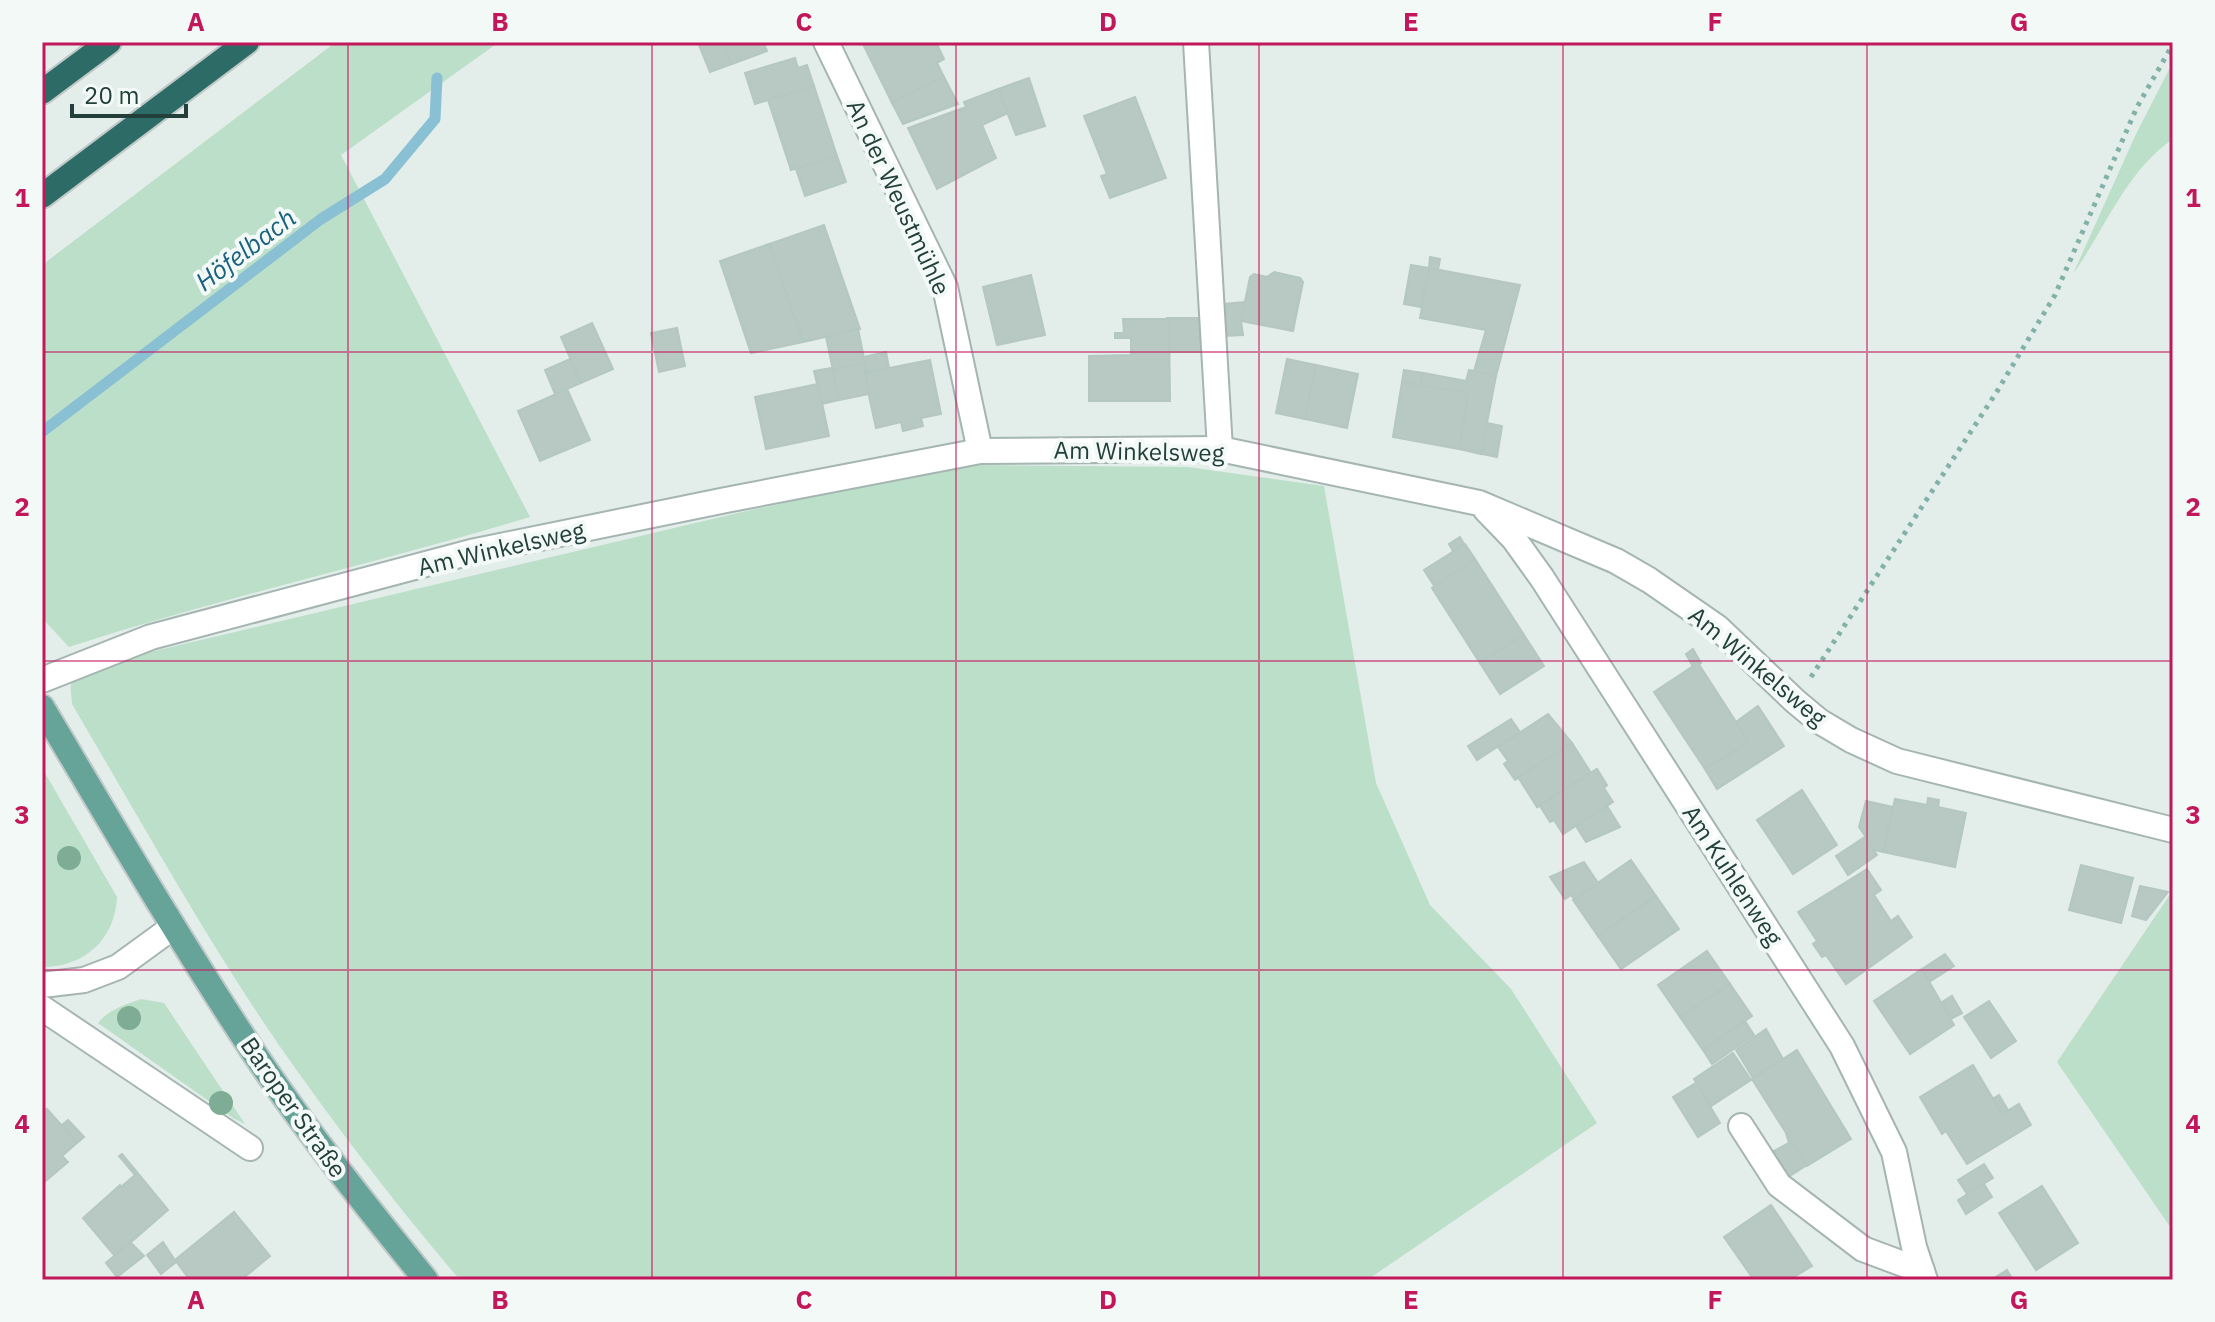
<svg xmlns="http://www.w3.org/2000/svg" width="2215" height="1322" font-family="'IBM Plex Sans',sans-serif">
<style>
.green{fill:#bbdfc8}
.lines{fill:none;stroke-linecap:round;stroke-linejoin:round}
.stream{stroke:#8ac0d3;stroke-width:11}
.building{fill:#b8c8c3;stroke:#b5c7c1;stroke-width:2}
.minor-casing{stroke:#a5b5b2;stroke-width:28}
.major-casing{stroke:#c1c9c8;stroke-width:28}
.highway-casing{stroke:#c1c9c8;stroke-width:28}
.path{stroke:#82b1a8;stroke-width:5;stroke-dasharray:4 6;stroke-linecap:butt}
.minor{stroke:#fff;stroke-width:24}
.major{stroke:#66a49a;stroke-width:24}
.highway{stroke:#2d6c66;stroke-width:24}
.tree{fill:#7eac95}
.grid{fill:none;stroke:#c2185b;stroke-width:2;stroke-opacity:0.55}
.labels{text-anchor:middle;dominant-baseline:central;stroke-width:8;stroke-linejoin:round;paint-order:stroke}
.street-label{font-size:24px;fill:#223f3a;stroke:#f3f9f7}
.water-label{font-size:26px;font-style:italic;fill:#1a627d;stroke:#f3f9f7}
.neatline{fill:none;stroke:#c2185b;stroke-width:3}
.grid-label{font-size:26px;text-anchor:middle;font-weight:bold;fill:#c2185b}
</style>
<rect width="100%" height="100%" fill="#e3edea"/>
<g class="green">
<path d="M336 42H499L341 155 530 517C377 563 220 598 69 647L42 618V265Z"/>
<path d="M2173 62V139C2126 171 2105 229 2073 274L2136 134Z"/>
<path d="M976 465 1188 467 1324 486 1376 783 1430 905 1511 989 1597 1123 1367 1280H460C397 1206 337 1128 281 1048 205 938 140 819 72 704 72 698 70 689 71 684 77 665 132 657 150 652L742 512 912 475Z"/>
<path d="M42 768 117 897C115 939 85 967 42 967Z"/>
<path d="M2173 890V1231L2057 1062Z"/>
<path d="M141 999 164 1003 245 1124 233 1118 98 1023C108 1010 126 1004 141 999Z"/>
</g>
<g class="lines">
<path class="stream" d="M42 432 321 219 385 179 435 119 437 78"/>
</g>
<g class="building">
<path d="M706 42H723L732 64 710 72 699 45Z"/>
<path d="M723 42H763L767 51 732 64Z"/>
<path d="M862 42H936L944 59 937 63 944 77 892 103Z"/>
<path d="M795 58 798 68 807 65 814 86 755 104 745 73Z"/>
<path d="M944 77 958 104 903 124 892 103Z"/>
<path d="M1029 78 1045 126 1016 135 998 89Z"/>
<path d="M814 86 837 156 791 170 768 100Z"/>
<path d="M998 89 1008 113 982 125 996 158 937 189 908 128 966 107 964 102Z"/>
<path d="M1135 97 1166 178 1110 198 1101 176 1107 174 1084 116Z"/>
<path d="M837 156 846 182 805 196 796 169Z"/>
<path d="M824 225 860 329 803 342 769 244Z"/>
<path d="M769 244 803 342 751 353 720 261Z"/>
<path d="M1430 257 1440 259 1438 270 1429 268Z"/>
<path d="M1411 265 1429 268 1421 307 1404 304Z"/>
<path d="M1429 268 1520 285 1496 376 1474 371 1486 330 1420 318Z"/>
<path d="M1274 272 1300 278 1303 282 1293 331 1241 321 1250 277 1254 274 1267 277Z"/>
<path d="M1031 275 1045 335 997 345 983 287Z"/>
<path d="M1244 302 1241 321 1243 335 1225 336 1224 304Z"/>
<path d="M1166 318H1201V352H1169V319Z"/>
<path d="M1123 319H1169L1170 401H1089V356L1131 355V338H1115V333H1124Z"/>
<path d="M592 323 613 369 581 383 561 337Z"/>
<path d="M677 328 685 366 659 372 651 333Z"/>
<path d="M858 329 865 363 833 370 826 337Z"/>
<path d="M886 352 889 368 867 372 864 357Z"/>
<path d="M570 359 581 383 555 394 545 370Z"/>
<path d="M1287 359 1316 365 1305 419 1276 413Z"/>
<path d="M930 360 941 414 921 418 923 426 903 431 901 422 876 428 864 373Z"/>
<path d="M864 363 869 394 839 400 833 370Z"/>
<path d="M1316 365 1358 374 1347 428 1305 419Z"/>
<path d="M832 368 839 400 822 404 814 371Z"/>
<path d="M1404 370 1423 373 1420 386 1402 382Z"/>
<path d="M1469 370 1496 376 1481 454 1459 449 1468 393 1420 386 1423 373 1466 381Z"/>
<path d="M1402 382 1468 393 1459 449 1393 437Z"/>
<path d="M818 384 829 436 766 449 755 397Z"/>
<path d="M567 389 590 440 540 461 518 411Z"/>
<path d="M1487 423 1502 426 1497 457 1482 454Z"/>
<path d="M1460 537 1464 544 1453 551 1449 544Z"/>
<path d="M1465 544 1475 559 1435 587 1424 570Z"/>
<path d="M1475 559 1524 635 1480 663 1432 588Z"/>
<path d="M1524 635 1544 666 1500 694 1480 663Z"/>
<path d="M1693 649 1701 663 1693 667 1686 654Z"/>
<path d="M1698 663 1749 742 1705 769 1654 692Z"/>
<path d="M1758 706 1784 746 1717 789 1705 769 1749 742 1736 722Z"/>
<path d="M1548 714 1572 743 1515 780 1504 764 1508 761 1498 747Z"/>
<path d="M1511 719 1520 732 1477 760 1468 746Z"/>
<path d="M1572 743 1591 773 1597 769 1537 807 1518 777Z"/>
<path d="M1597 769 1607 785 1604 788 1613 802 1563 834 1554 820 1550 822 1540 806 1537 807Z"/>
<path d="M1802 790 1837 845 1793 874 1757 820Z"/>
<path d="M1928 798 1939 800 1938 807 1966 813 1955 867 1883 852 1895 799 1927 805Z"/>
<path d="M1866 801 1893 807 1883 852 1875 850 1859 827Z"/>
<path d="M1607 806 1620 827 1586 842 1576 826Z"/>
<path d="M1865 837 1877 855 1848 875 1836 856Z"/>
<path d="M1631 860 1656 896 1598 936 1573 900Z"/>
<path d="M1584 862 1598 883 1574 899 1571 895 1565 899 1550 877Z"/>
<path d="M2081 865 2133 878 2121 923 2069 910Z"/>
<path d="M1867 869 1881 890 1874 895 1891 921 1898 916 1912 937 1846 984 1826 955 1822 957 1813 944 1817 941 1798 912Z"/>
<path d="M2140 886 2168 892 2146 920 2132 916Z"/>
<path d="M1656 896 1679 929 1621 969 1598 936Z"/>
<path d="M1707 951 1730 984 1680 1017 1658 985Z"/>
<path d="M1945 954 1954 966 1929 982 1922 969Z"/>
<path d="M1922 969 1954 1025 1910 1054 1874 1001Z"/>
<path d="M1730 984 1752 1016 1703 1050 1680 1017Z"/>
<path d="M1952 996 1962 1013 1951 1019 1942 1002Z"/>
<path d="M1989 1001 2016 1041 1991 1058 1964 1017Z"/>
<path d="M1745 1021 1754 1035 1712 1064 1703 1050Z"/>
<path d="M1766 1029 1783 1059 1753 1078 1736 1050Z"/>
<path d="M1797 1050 1851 1139 1807 1166 1752 1079Z"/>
<path d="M1733 1053 1751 1080 1711 1106 1694 1079Z"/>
<path d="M1973 1065 2002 1114 2019 1104 2031 1125 1967 1164 1946 1131 1942 1134 1920 1097Z"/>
<path d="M1696 1083 1720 1123 1698 1137 1673 1097Z"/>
<path d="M1999 1095 2008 1110 2002 1114 1994 1098Z"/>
<path d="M47 1109 77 1143 62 1156 68 1162 42 1184V1113Z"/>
<path d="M68 1120 84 1137 77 1143 62 1125Z"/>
<path d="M1786 1133 1807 1165 1788 1177 1772 1152 1789 1143Z"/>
<path d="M122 1154 168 1210 115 1256 83 1218 120 1185 121 1187 135 1175 119 1156Z"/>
<path d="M1984 1164 1993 1178 1967 1194 1958 1180Z"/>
<path d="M1984 1184 1992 1197 1966 1214 1958 1200Z"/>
<path d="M2042 1186 2078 1243 2036 1270 1999 1213Z"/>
<path d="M1771 1205 1812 1266 1789 1280H1754L1724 1237Z"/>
<path d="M234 1212 270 1256 241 1280H190L175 1260Z"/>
<path d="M130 1242 144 1256 117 1277 106 1263Z"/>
<path d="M163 1242 176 1262 161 1274 147 1255Z"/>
<path d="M2007 1270 2013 1280H1991Z"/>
</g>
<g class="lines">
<defs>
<g id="minor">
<path d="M826 42 945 287 980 451"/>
<path d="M1196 42 1220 449"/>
<path d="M1486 510 1514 539 1542 578 1842 1046 1894 1152 1914 1247 1925 1280"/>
<path d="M42 680 151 637 471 552 726 500 980 451 1220 449 1479 503 1616 561 1649 580 1717 627 1795 701 1819 721 1851 740 1897 761 2173 830"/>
<path d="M42 985 84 980 118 967 173 927"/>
<path d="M42 1008 250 1148"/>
<path d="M1741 1126 1779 1185 1863 1249 1922 1271"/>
</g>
<path id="major" d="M42 707C111 823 179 940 254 1053 307 1132 366 1206 426 1280"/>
<g id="highway">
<path d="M42 92 109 42"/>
<path d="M42 196 247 42"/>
</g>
</defs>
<use href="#minor" class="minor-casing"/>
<use href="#major" class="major-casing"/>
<use href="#highway" class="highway-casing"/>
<path class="path" d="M1811 677 1996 393 2055 295 2137 107 2173 44"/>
<use href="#minor" class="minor"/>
<use href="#major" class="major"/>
<use href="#highway" class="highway"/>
</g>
<g class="tree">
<circle cx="69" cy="858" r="12"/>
<circle cx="129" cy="1018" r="12"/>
<circle cx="221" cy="1103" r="12"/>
</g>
<path class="grid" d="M348 42V1280M652 42V1280M956 42V1280M1259 42V1280M1563 42V1280M1867 42V1280M42 352H2173M42 661H2173M42 970H2173"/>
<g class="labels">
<g class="street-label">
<text transform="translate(899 197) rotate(65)">An der Weustmühle</text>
<text transform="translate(1139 451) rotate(1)">Am Winkelsweg</text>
<text transform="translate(501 548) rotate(-13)">Am Winkelsweg</text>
<text transform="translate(1758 666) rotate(40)">Am Winkelsweg</text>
<text transform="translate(1733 875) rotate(57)">Am Kuhlenweg</text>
<text transform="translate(294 1107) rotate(55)">Baroper Straße</text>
</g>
<g class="water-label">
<text transform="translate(245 249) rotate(-37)">Höfelbach</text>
</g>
</g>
<rect width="2215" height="1322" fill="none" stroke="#f3f9f7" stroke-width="88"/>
<path d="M72 104v12h114v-12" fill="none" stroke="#223f3a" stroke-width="4"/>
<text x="84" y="104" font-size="24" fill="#223f3a" stroke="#f3f9f7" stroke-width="6" paint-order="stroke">20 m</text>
<rect x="44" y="44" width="2127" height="1234" class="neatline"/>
<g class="grid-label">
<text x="196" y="31">A</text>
<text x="500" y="31">B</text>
<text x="804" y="31">C</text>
<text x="1108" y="31">D</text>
<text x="1411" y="31">E</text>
<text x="1715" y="31">F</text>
<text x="2019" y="31">G</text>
<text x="22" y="207">1</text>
<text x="2193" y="207">1</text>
<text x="22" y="516">2</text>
<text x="2193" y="516">2</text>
<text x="22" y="824">3</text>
<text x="2193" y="824">3</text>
<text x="22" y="1133">4</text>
<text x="2193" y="1133">4</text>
<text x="196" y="1309">A</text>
<text x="500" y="1309">B</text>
<text x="804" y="1309">C</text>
<text x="1108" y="1309">D</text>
<text x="1411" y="1309">E</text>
<text x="1715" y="1309">F</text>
<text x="2019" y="1309">G</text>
</g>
</svg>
